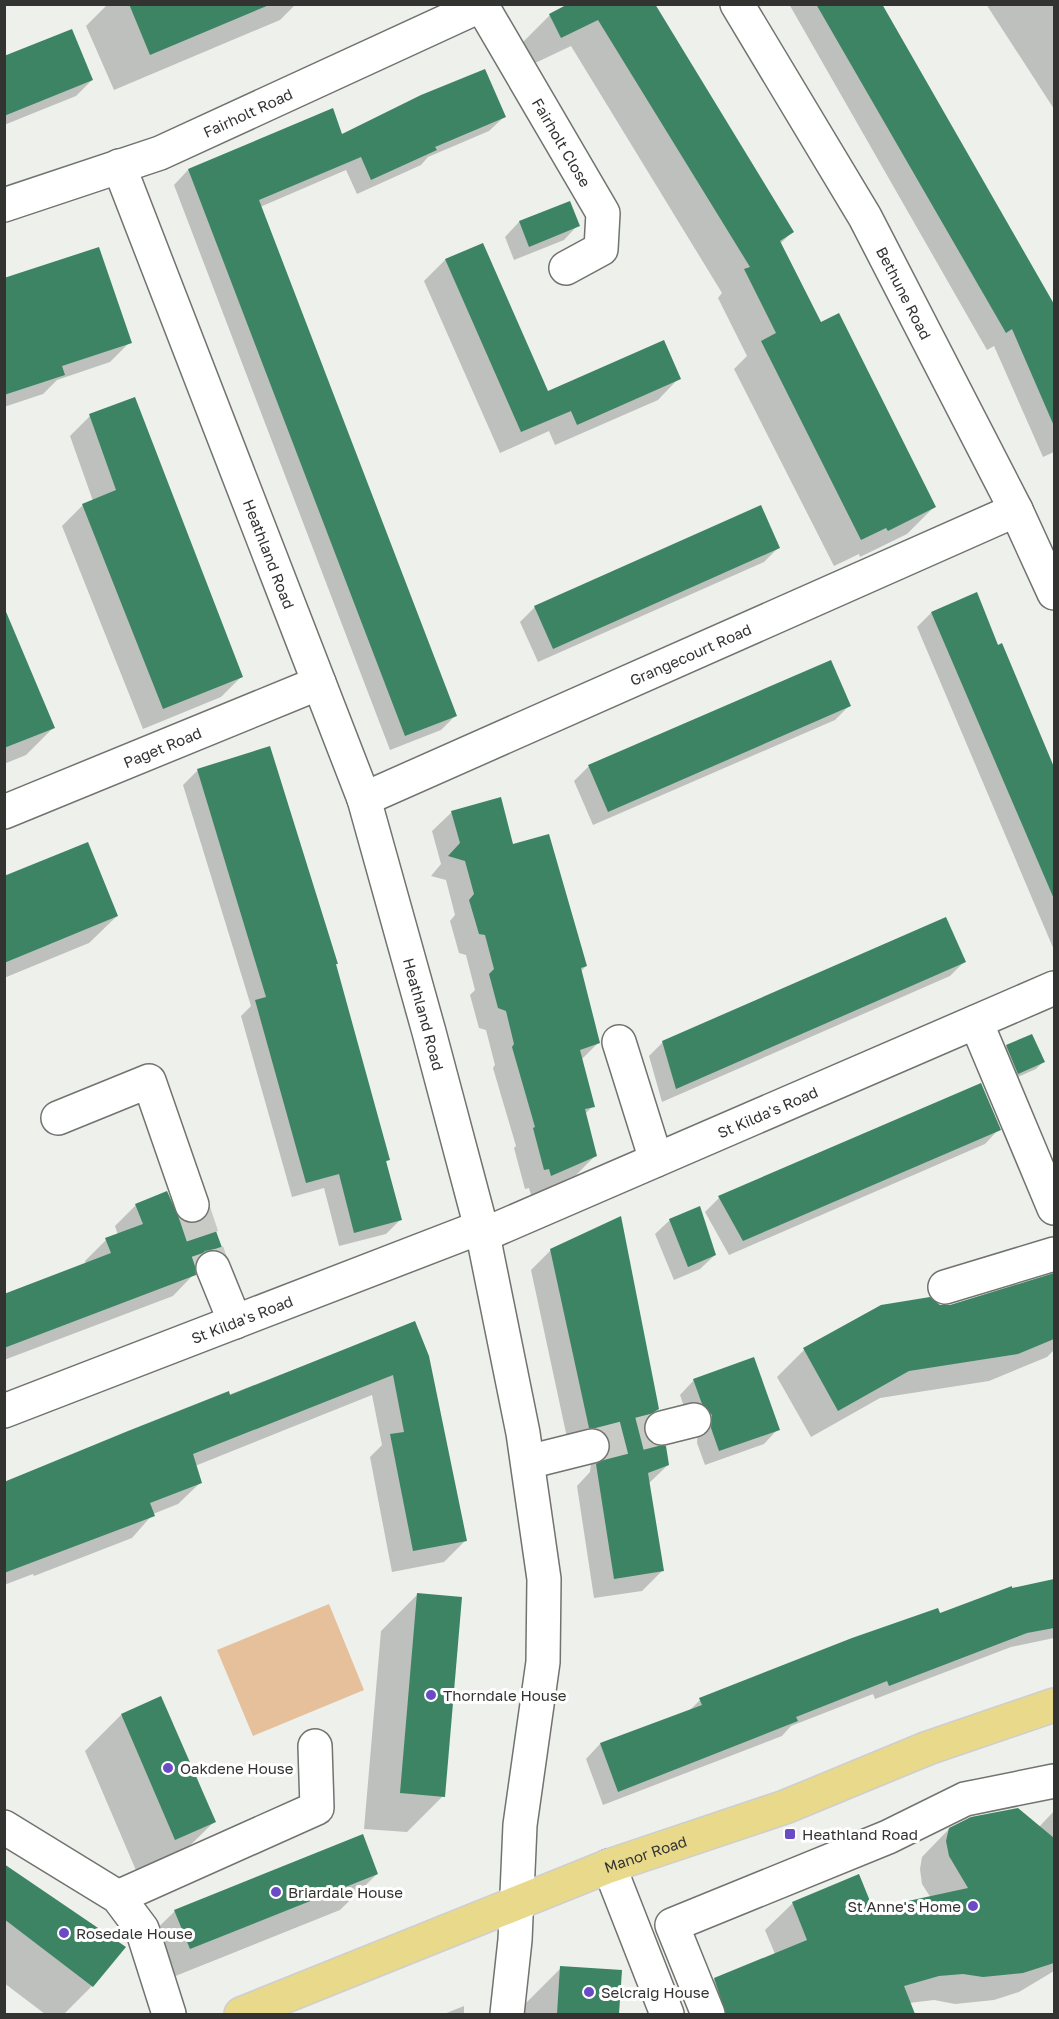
<svg xmlns="http://www.w3.org/2000/svg" width="1059" height="2019" font-family="'Golos Text',sans-serif">
<style>
.green{fill:#e6bf9b}
.shadow{fill:#0003}
.building{fill:#3d8465}
.lines{fill:none;stroke-linecap:round;stroke-linejoin:round}
.minor-tunnel{stroke:#c8cac6;stroke-width:33;stroke-dasharray:33 16;stroke-linecap:butt}
.minor-casing{stroke:#70736e;stroke-width:36}
.major-casing{stroke:#cecece;stroke-width:36}
.minor{stroke:#fff;stroke-width:33}
.major{stroke:#e8d98b;stroke-width:33}
.poi-dot{fill:#6b4bc5;stroke:#fff;stroke-width:2}
.labels{text-anchor:middle;dominant-baseline:central;stroke-width:6;stroke-linejoin:round;paint-order:stroke}
.street-label{font-size:15px;fill:#333432;stroke:#fff}
.poi-label{font-size:15px;fill:#333432;stroke:#fff;text-anchor:start}
</style>
<rect width="100%" height="100%" fill="#edf0eb"/>
<path class="green" d="M329 1604 364 1690 253 1736 217 1650Z"/>
<g class="shadow">
<path d="M108 4H296L280 20 114 90 86 26Z"/>
<path d="M653 4 792 232 780 244 820 324 934 507 907 534 860 557 859 554 834 566 734 369 747 356 718 298 722 293 571 46 533 64 523 42 550 15Z"/>
<path d="M789 4H880L1054 308V452L1043 457 994 346 987 350Z"/>
<path d="M986 4H1054V109Z"/>
<path d="M4 57 92 80 76 96 4 125Z"/>
<path d="M332 110 341 136 504 117 489 131 428 157 421 165 357 194 346 170 260 207 455 716 441 730 390 750 174 185 188 170Z"/>
<path d="M569 203 578 225 564 240 514 260 505 237 519 222Z"/>
<path d="M482 245 548 393 679 378 658 400 555 445 549 431 500 453 424 281 445 260Z"/>
<path d="M4 280 130 342 110 362 57 380 43 394 4 407Z"/>
<path d="M90 416 241 677 221 697 143 729 62 526 82 506 93 501 70 436Z"/>
<path d="M778 548 764 562 538 662 520 622 535 607Z"/>
<path d="M931 613 997 647 1031 715 1054 771V950L917 627Z"/>
<path d="M4 662 53 728 26 755 4 764Z"/>
<path d="M830 662 849 706 835 720 593 825 574 781 588 767Z"/>
<path d="M269 748 335 965 388 1160 385 1163 400 1220 386 1234 339 1246 324 1188 292 1197 241 1016 251 1006 183 785 197 771Z"/>
<path d="M452 812 512 846 586 966 581 971 598 1043 581 1060 593 1106 585 1114 596 1155 576 1175 531 1195 529 1188 525 1189 514 1148 516 1146 493 1068 495 1065 486 1030 479 1028 470 995 475 990 466 955 459 953 450 921 455 915 446 880 431 876 441 864 432 831Z"/>
<path d="M4 878 117 916 89 943 4 978Z"/>
<path d="M964 962 950 976 662 1102 649 1056 663 1042Z"/>
<path d="M1007 1046 1043 1062 1036 1069 1011 1080 1000 1053Z"/>
<path d="M999 1129 985 1144 729 1255 705 1212 719 1198Z"/>
<path d="M136 1205 188 1225 198 1224 208 1215 223 1253 202 1274 194 1270V1274L173 1296 4 1360V1296L86 1265 85 1261 106 1240 118 1235 115 1226Z"/>
<path d="M670 1220 715 1255 700 1269 674 1280 655 1234Z"/>
<path d="M551 1250 657 1409 643 1424 642 1432 668 1465 648 1484 662 1571 642 1591 594 1598 577 1486 590 1472 591 1463 569 1447 531 1270Z"/>
<path d="M1053 1276 1054 1350 1047 1357 989 1381 880 1398 811 1437 777 1377 804 1350 940 1307H950Z"/>
<path d="M414 1323 466 1540 444 1562 392 1572 370 1457 382 1445 372 1395 195 1466 200 1483 178 1504 153 1514 132 1538 34 1576 33 1574 4 1585V1482Z"/>
<path d="M694 1380 778 1429 764 1444 705 1465 697 1443 698 1430 688 1418 680 1395Z"/>
<path d="M1054 1581V1638L1011 1647 875 1699 873 1694 791 1726 782 1736 603 1805 586 1759 600 1744 688 1712 700 1700 1011 1590Z"/>
<path d="M417 1595 443 1796 407 1832 364 1829 381 1631Z"/>
<path d="M121 1715 214 1822 177 1858 138 1875 85 1751Z"/>
<path d="M1054 1811V1971L1019 1992 994 2000 955 2004 934 2000 909 2003 914 2014H690L687 2007 715 1979 775 1954 765 1930 793 1903 873 1913 931 1898 922 1884 920 1869 922 1857 949 1829 1039 1827Z"/>
<path d="M4 1866 92 1986 64 2014H45L4 1983Z"/>
<path d="M377 1874 340 1910 153 1985 138 1947 175 1911Z"/>
<path d="M561 1968 620 1972 617 2014H524L525 2004Z"/>
<path d="M464 2006V2014H444Z"/>
</g>
<g class="building">
<path d="M129 4H269V5L150 55Z"/>
<path d="M568 4H655L794 232 780 241 821 322 839 313 936 507 888 531 886 528 861 540 761 341 776 333 744 269 750 267 598 20 561 38 549 14Z"/>
<path d="M816 4H882L1054 304V426L1012 329 1006 333Z"/>
<path d="M72 29 93 80 4 116V56Z"/>
<path d="M485 69 506 117 435 147 437 150 371 180 361 157 259 200 457 716 405 736 188 169 333 108 342 134 421 95Z"/>
<path d="M570 201 580 226 529 247 519 221Z"/>
<path d="M483 243 548 391 664 340 681 379 577 425 571 411 521 432 445 259Z"/>
<path d="M99 247 132 343 62 366 65 375 4 395V278Z"/>
<path d="M135 397 243 677 163 709 82 504 116 490 89 414Z"/>
<path d="M761 505 780 548 553 649 534 606Z"/>
<path d="M977 592 998 645 1002 643 1054 767V899L931 612Z"/>
<path d="M4 607 55 728 4 748Z"/>
<path d="M831 660 851 706 608 812 588 765Z"/>
<path d="M270 746 338 964H336L390 1160 386 1161 402 1220 354 1233 339 1174 306 1183 255 1000 266 997 197 769Z"/>
<path d="M501 797 513 844 549 834 587 966 581 968 600 1043 580 1050 595 1107 585 1109 597 1156 551 1176 549 1169 544 1170 533 1128 535 1127 512 1047 514 1044 506 1011 498 1008 489 974 494 969 485 935 479 934 469 900 474 894 465 861 448 856 460 843 451 811Z"/>
<path d="M88 842 118 916 4 963V876Z"/>
<path d="M946 917 966 962 676 1089 662 1041Z"/>
<path d="M1032 1034 1045 1062 1018 1074 1006 1045Z"/>
<path d="M981 1083 1001 1130 743 1241 718 1196Z"/>
<path d="M167 1191 180 1220 188 1223H198L209 1212 224 1253 215 1249 205 1251 198 1257 195 1265 196 1275 4 1348V1294L111 1253 105 1238 143 1224 135 1204Z"/>
<path d="M700 1206 716 1255 688 1267 669 1219Z"/>
<path d="M621 1216 659 1409 649 1415 644 1422V1432L649 1441 657 1446H666L669 1465 648 1473 664 1571 614 1579 596 1464 605 1459 610 1452V1442L605 1433 597 1428H589L550 1249Z"/>
<path d="M1054 1273V1339L1018 1354 909 1371 838 1411 803 1348 881 1305 930 1297 940 1305H950Z"/>
<path d="M415 1321 429 1356 467 1541 413 1551 390 1434 404 1432 393 1375 193 1454 202 1483 150 1503 155 1516 4 1573V1482L128 1431 229 1391 230 1395Z"/>
<path d="M754 1357 780 1430 719 1451 711 1428 712 1415 702 1404 693 1379Z"/>
<path d="M1054 1579V1628L1027 1633 889 1686 887 1681 796 1717 798 1721 618 1792 600 1743 702 1705 699 1698 852 1638 938 1608 940 1613 1012 1586V1588Z"/>
<path d="M417 1593 462 1597 445 1797 400 1793Z"/>
<path d="M161 1696 216 1822 175 1840 121 1714Z"/>
<path d="M1018 1808 1054 1838V1963L1023 1973 983 1977 963 1974 939 1976 904 1986 915 2014H726L714 1978 807 1940 792 1902 859 1874 874 1911 908 1901 968 1888 949 1856 946 1841 949 1828 971 1817Z"/>
<path d="M363 1834 378 1874 190 1949 174 1910Z"/>
<path d="M4 1864 126 1947 93 1987 4 1919Z"/>
<path d="M560 1966 622 1970 619 2014H557Z"/>
</g>
<g class="lines">
<g class="minor-tunnel">
<path d="M192 1205 213 1268"/>
<path d="M592 1446 662 1428"/>
</g>
<defs>
<g id="minor">
<path id="s1" d="M737 4 865 217 1016 510 1054 593"/>
<path id="s2" d="M482 6 603 213 601 249 566 268"/>
<path id="s3" d="M119 166 364 799 429 1032 483 1235 523 1433 544 1579 543 1662 520 1825 515 1940 507 2014"/>
<path id="s4" d="M4 205 160 153 484 4"/>
<path id="s5" d="M364 799 1016 510"/>
<path id="s6" d="M4 812 319 683"/>
<path d="M976 1022 1054 1208"/>
<path d="M619 1042 656 1160"/>
<path d="M58 1118 149 1081 192 1205"/>
<path id="s7" d="M483 1235 1054 988"/>
<path d="M213 1268 235 1322"/>
<path d="M945 1287 1054 1254"/>
<path id="s8" d="M4 1411 481 1227"/>
<path d="M662 1428 694 1420"/>
<path d="M528 1462 592 1446"/>
<path d="M4 1827 118 1897 142 1929 169 2014"/>
<path d="M609 1866 667 2014"/>
<path d="M118 1897 317 1808 315 1746"/>
<path d="M708 2014 672 1925 888 1837 965 1799 1054 1781"/>
</g>
<g id="major">
<path id="s9" d="M241 2014 609 1866 785 1807 928 1748 1054 1705"/>
</g>
</defs>
<use href="#minor" class="minor-casing"/>
<use href="#major" class="major-casing"/>
<use href="#minor" class="minor"/>
<use href="#major" class="major"/>
</g>
<g class="poi-dot">
<circle cx="431" cy="1695" r="6"/>
<circle cx="168" cy="1768" r="6"/>
<rect x="784" y="1828" width="12" height="12" rx="3"/>
<circle cx="276" cy="1892" r="6"/>
<circle cx="973" cy="1906" r="6"/>
<circle cx="64" cy="1933" r="6"/>
<circle cx="589" cy="1992" r="6"/>
</g>
<g class="labels">
<g class="street-label">
<text stroke="none"><textPath href="#s4" startOffset="261">Fairholt Road</textPath></text>
<text stroke="none"><textPath href="#s2" startOffset="158">Fairholt Close</textPath></text>
<text stroke="none"><textPath href="#s1" startOffset="334">Bethune Road</textPath></text>
<text stroke="none"><textPath href="#s3" startOffset="416">Heathland Road</textPath></text>
<text stroke="none"><textPath href="#s5" startOffset="357">Grangecourt Road</textPath></text>
<text stroke="none"><textPath href="#s6" startOffset="171">Paget Road</textPath></text>
<text stroke="none"><textPath href="#s3" startOffset="902">Heathland Road</textPath></text>
<text stroke="none"><textPath href="#s7" startOffset="310">St Kilda's Road</textPath></text>
<text stroke="none"><textPath href="#s8" startOffset="255">St Kilda's Road</textPath></text>
<text stroke="none"><textPath href="#s9" startOffset="435">Manor Road</textPath></text>
</g>
<g class="poi-label">
<text x="443" y="1695">Thorndale House</text>
<text x="180" y="1768">Oakdene House</text>
<text x="802" y="1834">Heathland Road</text>
<text x="288" y="1892">Briardale House</text>
<text x="961" y="1906" text-anchor="end">St Anne's Home</text>
<text x="76" y="1933">Rosedale House</text>
<text x="601" y="1992">Selcraig House</text>
</g>
</g>
<rect width="1059" height="2019" fill="none" stroke="#333432" stroke-width="12"/>
</svg>
